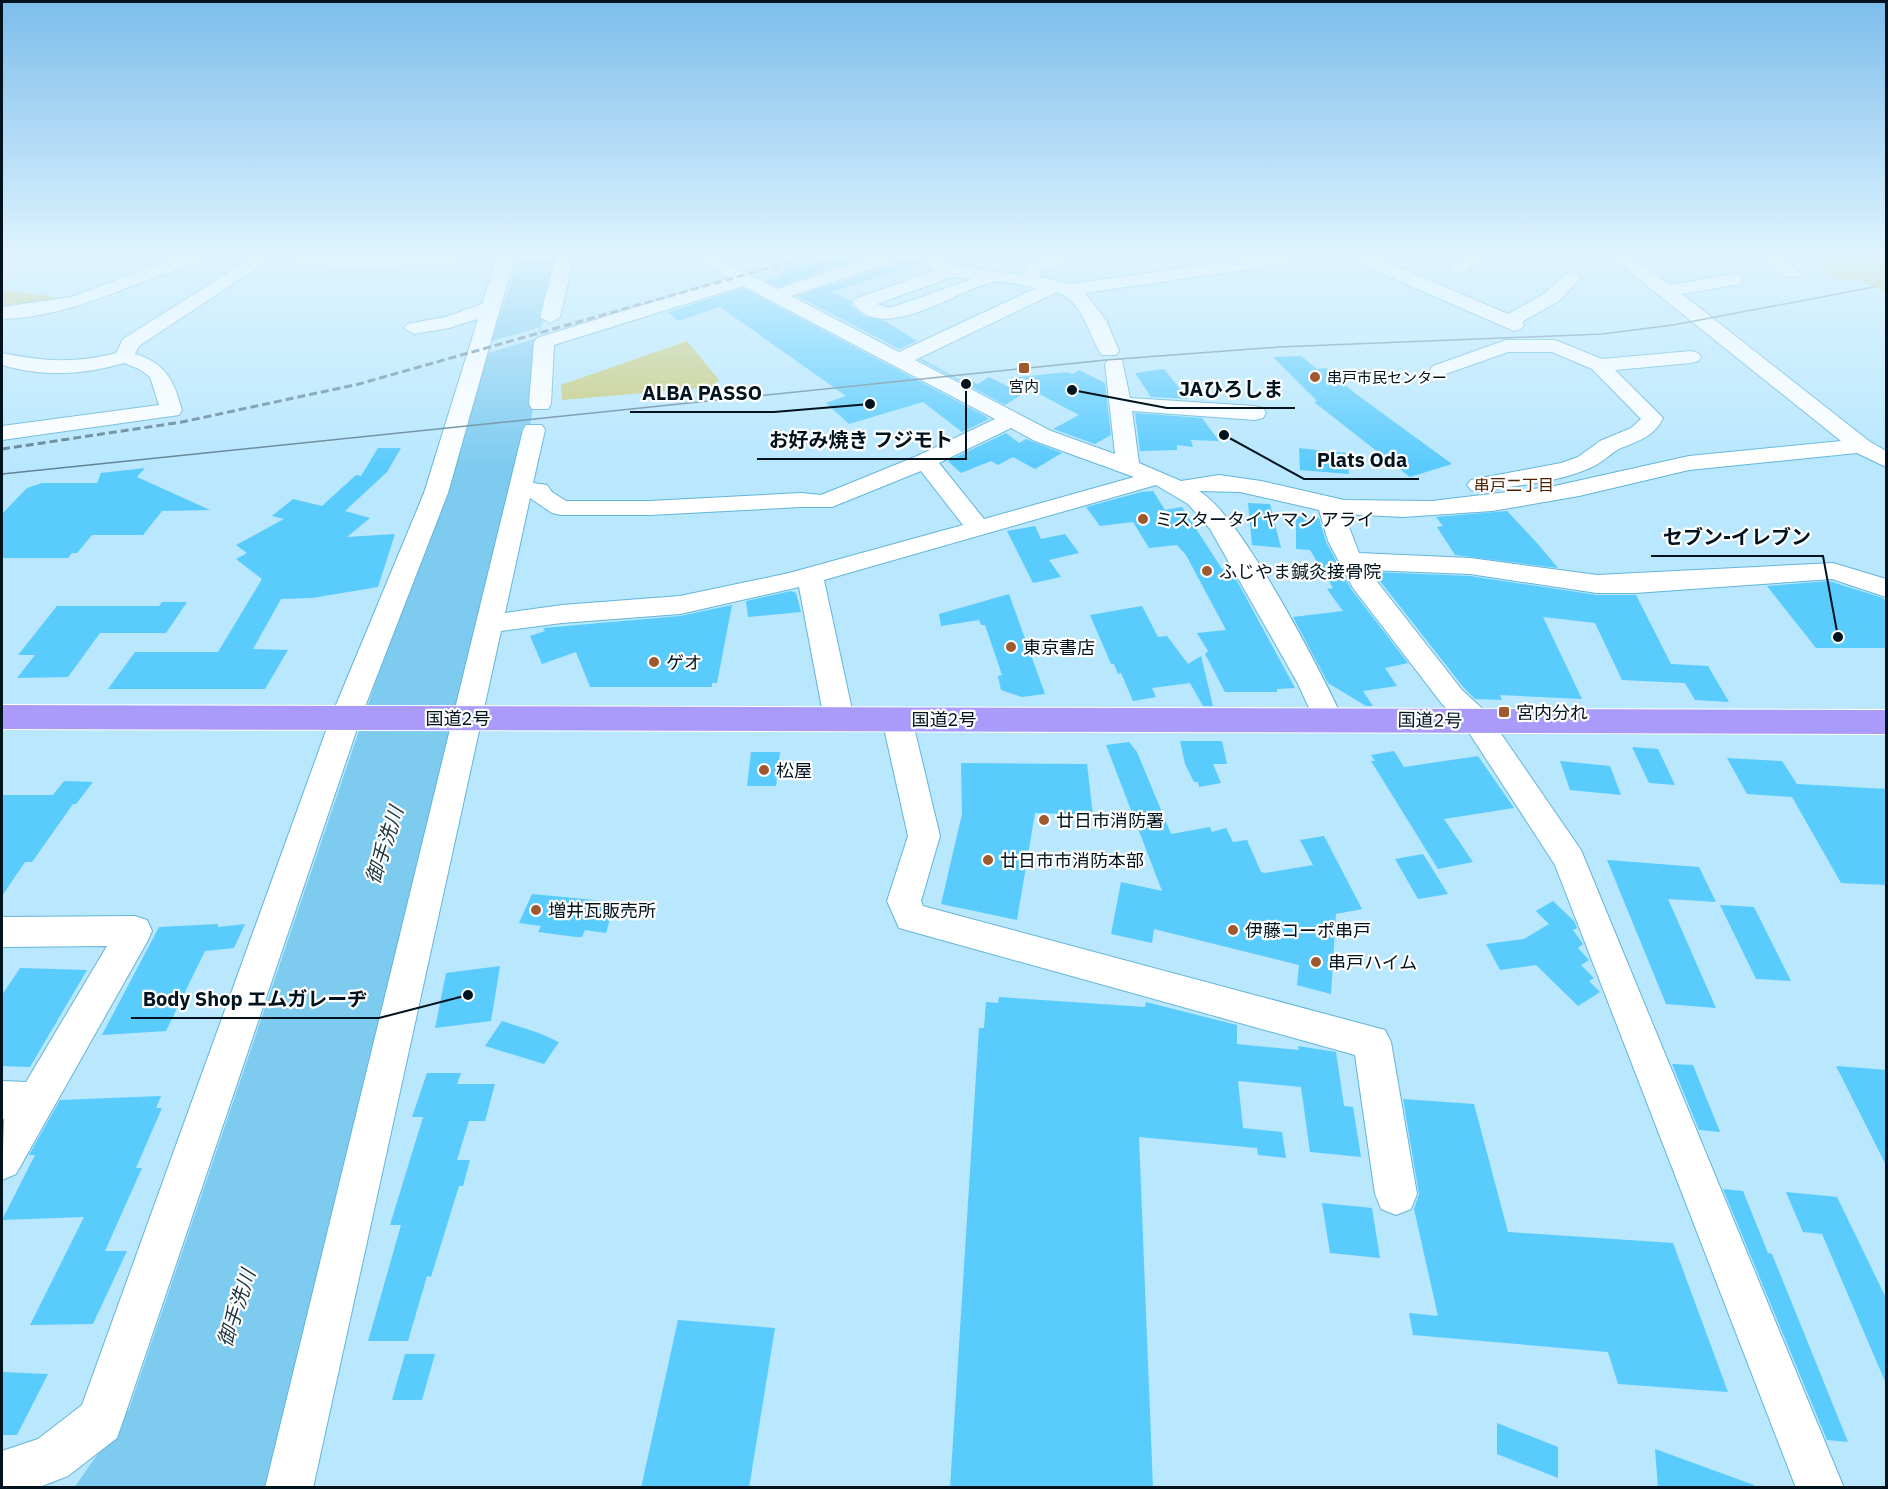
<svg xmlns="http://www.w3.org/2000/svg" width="1888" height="1489" font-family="'IBM Plex Sans','Noto Sans JP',sans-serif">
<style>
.green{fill:#c7c976}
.water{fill:#7ecbf0}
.pier{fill:#b8e7fe}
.building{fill:#5acbfd}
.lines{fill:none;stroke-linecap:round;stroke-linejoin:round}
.minor-casing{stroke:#63b5da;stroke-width:2}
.highway-casing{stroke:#fff;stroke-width:2}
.minor{fill:#fff;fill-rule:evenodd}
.highway{fill:#aa9bfa;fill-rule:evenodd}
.tram{stroke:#628495;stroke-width:1.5}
.rail{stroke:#628495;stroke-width:3;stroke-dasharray:8 4;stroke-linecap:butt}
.poi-dot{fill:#9f592f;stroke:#fff;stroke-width:2}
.labels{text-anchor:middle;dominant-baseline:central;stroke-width:4.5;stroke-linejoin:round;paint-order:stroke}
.far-poi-label{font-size:15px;fill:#00131e;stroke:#fff;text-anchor:start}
.far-neighbourhood-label{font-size:16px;fill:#4f2202;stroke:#fff}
.poi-label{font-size:18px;fill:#00131e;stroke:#fff;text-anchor:start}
.street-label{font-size:18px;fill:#00131e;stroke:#fff}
.water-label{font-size:20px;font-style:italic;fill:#1b343f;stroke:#fff}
.leader{fill:none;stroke:#00131e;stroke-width:2}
.callout-dot{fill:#00131e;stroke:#fff;stroke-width:2}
.callout-label{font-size:20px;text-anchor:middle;font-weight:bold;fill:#00131e;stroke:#fff;stroke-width:4.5;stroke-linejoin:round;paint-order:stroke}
</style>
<rect width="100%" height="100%" fill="#b8e7fe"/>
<g class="green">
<path d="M1807 256H1886V291L1880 290 1863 281 1837 279Z"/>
<path d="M2 290 74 299 2 310Z"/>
<path d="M687 341 719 380 712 387 562 400 561 385Z"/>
</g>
<path class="water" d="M520 256H557L535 354 533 407 530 427 276 1487 74 1488 129 1409Z"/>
<path class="pier" d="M540 327 538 338 485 354 489 342Z"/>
<g class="building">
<path d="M836 256H868L777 287 766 281 783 276 780 273Z"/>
<path d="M904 256H910L919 263 832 292 852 301 851 305 864 316 885 321 917 341 899 349 797 296 900 262Z"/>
<path d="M743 288 985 416 989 419 962 432 923 402 849 424 826 403 846 396 720 307 678 321 668 312Z"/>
<path d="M1301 356 1317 369 1326 368 1352 391 1452 464 1410 477 1314 402 1317 401 1273 357Z"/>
<path d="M922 359 962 381 969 380 978 384 989 377 1023 394 1005 405 920 360Z"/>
<path d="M1164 369 1188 399 1151 397 1135 373Z"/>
<path d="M1079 370 1105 383 1111 435 1095 444 1053 429 1079 415 1009 378 1067 372 1072 374Z"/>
<path d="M1135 413 1202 418 1219 441 1191 440 1193 447 1177 445V450L1140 451Z"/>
<path d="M1006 433 1019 443 1026 439 1062 453 1035 469 1013 457 998 465 991 461 961 473 948 461Z"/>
<path d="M378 448H401L387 472 345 511 370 518 347 537 395 534 378 587 312 598 281 599 253 649 288 650 265 689H108L135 652H218L262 579 236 559 247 553 236 545 284 519 272 516 293 499 322 506 356 475 361 476Z"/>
<path d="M1299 448 1346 453 1349 474 1300 470Z"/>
<path d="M145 468 137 477 210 510 162 511 143 535H92L77 553H72L68 558H2V514L27 488 42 483H97L101 473Z"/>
<path d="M1153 491 1165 510 1182 507 1222 569 1230 568 1295 688 1277 689V692H1225L1205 654 1208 651 1197 633 1226 630 1186 555 1177 545 1149 548 1133 522 1100 526 1086 507 1141 492Z"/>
<path d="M1248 503 1270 504 1281 548 1252 545Z"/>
<path d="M1507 511 1537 543 1558 568 1455 555 1437 527 1443 526 1436 517Z"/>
<path d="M1296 516 1319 518 1326 542 1351 589 1408 663 1385 668 1397 686 1363 691 1373 706H1366L1328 683 1293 617 1343 611 1327 589 1333 588 1310 550 1296 549Z"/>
<path d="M1035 526 1041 539 1065 534 1079 553 1049 560 1061 577 1033 583 1007 531Z"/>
<path d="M1373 572 1470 576 1597 595H1636L1671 664 1708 666 1729 702 1695 700 1685 683 1622 680 1595 623 1543 617 1582 699 1500 695 1502 700 1475 699 1464 688Z"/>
<path d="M1829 581 1883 598 1887 603V648H1816L1767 586Z"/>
<path d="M791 591 796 593 801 612 748 617 746 601Z"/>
<path d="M1009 594 1045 694 1022 697 1001 690 998 676 1002 675 985 625H981L979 620 941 626 939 614Z"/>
<path d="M162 602H187L166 633H100L68 677 17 678 35 655H18L57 606H159Z"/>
<path d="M732 605 717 683H712V687H590L576 652 542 664 530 636 545 631 543 628 680 616Z"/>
<path d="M1142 606 1158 637 1167 636 1188 664 1201 656 1213 706H1203L1190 683 1152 688 1156 697 1133 701 1121 673 1118 674 1114 664H1111L1090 615Z"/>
<path d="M1180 741H1222L1227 764H1213L1221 783 1199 787 1198 782H1194L1185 764Z"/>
<path d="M1129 742 1137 752 1171 834 1210 827 1212 832 1226 828 1233 842 1247 840 1261 872 1265 873 1313 865 1300 840 1324 836 1362 909 1336 914 1331 994 1297 985 1299 965 1154 929 1152 943 1111 934 1121 882 1162 891 1106 745Z"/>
<path d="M1632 747 1658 749 1675 785 1649 783Z"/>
<path d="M1394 751 1404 767 1478 756 1514 808 1444 819 1473 862 1438 869 1371 761H1375L1371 755Z"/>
<path d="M751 752H780L776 786H747Z"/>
<path d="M1727 758 1782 761 1797 784 1887 789V885L1841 883 1792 797 1747 794Z"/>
<path d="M1560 761 1610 766 1621 795 1570 790Z"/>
<path d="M961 763 1087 764 1093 815 1035 813 1017 920 941 904 962 814Z"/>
<path d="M64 781 93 782 76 804H73L32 862H25L2 896V795H53Z"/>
<path d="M1423 854 1448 894 1418 899 1395 859Z"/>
<path d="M1607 860 1699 867 1716 902 1668 899 1716 1008 1666 1004Z"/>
<path d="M532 894 615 902 606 933 585 930 582 937H576L538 932 541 926 519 923Z"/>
<path d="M1553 901 1574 921 1577 928 1573 930 1583 944 1578 948 1589 960 1581 965 1594 978 1589 981 1600 992 1578 1006 1536 965 1500 970 1486 944 1524 939 1549 924 1536 911Z"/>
<path d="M1720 905 1754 907 1791 981 1756 979Z"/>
<path d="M218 924V927L245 924 234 948 205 951 166 1031 102 1035 159 927Z"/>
<path d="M500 966 491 1021 435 1028 446 973Z"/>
<path d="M20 968 87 970 30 1067 2 1066V995Z"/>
<path d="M999 997 1145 1007 1146 1002 1237 1025V1044L1299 1050 1298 1046 1336 1052 1344 1106 1353 1107 1361 1157 1310 1152 1301 1087 1238 1081 1243 1128 1282 1132 1286 1158 1258 1155 1257 1148 1139 1137 1153 1488H950L979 1028H984L986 1002 998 1003Z"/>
<path d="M502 1021 539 1033 559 1042 544 1064 485 1046Z"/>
<path d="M1672 1064 1693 1065 1720 1132 1699 1130Z"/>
<path d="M1836 1066 1887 1070V1167Z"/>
<path d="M427 1073H461L457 1084H495L485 1121H469L457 1160H470L463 1186H459L431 1277 427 1276 408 1341H368L401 1225H390L423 1117H412Z"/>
<path d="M161 1096 156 1108H162L136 1168H142L105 1251H127L93 1324 30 1325 84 1217 2 1220 35 1155H29L60 1100Z"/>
<path d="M1403 1099 1474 1104 1508 1232 1673 1243 1728 1392 1618 1384 1608 1352 1413 1335 1409 1313 1438 1316 1414 1209 1419 1194Z"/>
<path d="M1723 1189 1743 1191 1768 1253 1772 1254 1848 1442 1827 1440Z"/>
<path d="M1786 1192 1837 1197 1887 1300V1386L1822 1234 1803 1232Z"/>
<path d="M1322 1203 1372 1208 1380 1258 1330 1253Z"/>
<path d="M678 1320 775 1328 749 1488H641Z"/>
<path d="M405 1354H435L422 1400H392Z"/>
<path d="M2 1372 48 1374 17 1435H2Z"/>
<path d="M1497 1423 1558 1447V1478L1497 1454Z"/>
<path d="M1655 1449 1754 1485V1488H1658Z"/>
</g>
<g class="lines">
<defs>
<g id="minor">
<path d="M181 256H212L209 260C137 278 79 317 2 319V307L71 297Z"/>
<path d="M254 256H275L139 346 135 354C166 363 174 381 182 410L179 415 2 440V426L159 405 150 377 139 369 124 363C84 375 42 377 2 365V353C41 361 76 364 116 353L123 339Z"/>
<path d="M280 256H494L485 261C456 264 294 276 280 256Z"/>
<path d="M497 256H515L448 493 361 717 123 1421 117 1438 68 1476 37 1488H2V1451L38 1439 82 1405 331 717 424 493 478 319 449 328 414 334 404 328 407 324 445 317 482 304Z"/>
<path d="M556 256H574L560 317 550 323 540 317Z"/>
<path d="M692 256H715L777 289 875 256H902L899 260 791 296 899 352 1036 288C1024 286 1006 280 994 282 960 288 882 346 853 303L855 299 936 270 912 256H935L955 266 1022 275 1027 265 1048 256H1073L1070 260 1041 272 1040 277 1071 284 1267 256H1315L1306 261 1085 293 1106 320 1119 351 1116 355H1102C1086 332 1086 305 1057 292L915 360 1051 431 1115 454 1105 364 1108 360H1122L1130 398 1255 406 1263 408 1266 413 1263 418 1255 420 1132 411 1139 463 1181 481 1219 475 1261 481 1344 500 1432 501 1550 487 1689 456 1841 441 1610 256H1631L1670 285 1733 274 1740 276 1742 280 1740 284 1682 294 1869 441 1886 451V467L1857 453 1689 470 1579 496 1492 511 1403 517 1344 514 1359 553 1470 558 1597 575 1833 563 1886 579V597L1832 579 1635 593H1597L1470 574 1368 570 1462 690 1486 712 1581 850 1844 1488H1796L1555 865 1466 728 1442 704 1353 588 1328 541 1319 510 1240 492 1199 491C1241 515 1320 670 1343 719L1338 727 1328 730 1318 727 1297 682 1210 529 1188 504 1156 485 824 580 854 719 849 727 839 730 829 727 824 719 799 587 680 614 562 623 501 631 313 1488H265L523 430 526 425H542L545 430 533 483 547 485 552 492 566 501H650L801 493 821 495 917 456 995 419 743 286 554 345 551 404 548 409H532L529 404 534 342 537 338 729 278ZM952 277 972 279 890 308 877 304ZM1011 428 1035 441 1134 477 984 519 939 463ZM921 471 963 525 789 573 680 596 562 605 505 613 530 498 552 513 561 515H650L801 507H832Z"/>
<path d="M1348 256H1373L1508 314 1545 293 1566 274 1572 272 1581 278 1559 301 1522 322 1524 325 1521 329 1514 331 1351 260Z"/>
<path d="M1467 256H1489L1464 273H1452L1449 269Z"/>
<path d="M1761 256H1781L1801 273 1798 277H1786Z"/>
<path d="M1506 340H1555L1602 359 1691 351 1698 353 1701 357 1698 361 1691 363 1615 370 1663 418C1654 437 1638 441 1619 449 1610 454 1602 463 1592 467 1558 483 1516 485 1479 492L1471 490 1467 485 1471 480 1561 463 1578 457 1600 441 1631 428 1641 419 1592 369 1552 352H1508L1440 376 1433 374 1430 370 1433 366Z"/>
<path d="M897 708 907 711 912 719 940 836 921 901 923 906 1385 1030 1391 1042 1417 1194 1411 1209 1396 1215 1381 1209 1375 1194 1355 1055 899 928 887 901 908 836 882 719 887 711Z"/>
<path d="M135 916 147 920 152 931 147 942 16 1174 2 1180 4 1119H2V1081L26 1082 107 946 2 947V917Z"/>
</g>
<path id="highway" d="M2 705 1886 710V734L2 729Z"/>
</defs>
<use href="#minor" class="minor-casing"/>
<use href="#highway" class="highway-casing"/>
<use href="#minor" class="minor"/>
<use href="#highway" class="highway"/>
<path class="tram" d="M2 474 1106 360 1279 347 1602 334 1673 325 1874 287"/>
<path class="rail" d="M2 449 182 422 359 384 811 256"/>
</g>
<linearGradient id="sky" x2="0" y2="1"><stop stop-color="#7dbdeb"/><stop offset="0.55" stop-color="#dff4ff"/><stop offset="1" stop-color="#dff4ff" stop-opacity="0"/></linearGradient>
<rect width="1888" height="465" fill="url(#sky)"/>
<g class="poi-dot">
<rect x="1018" y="362" width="12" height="12" rx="3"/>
<circle cx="1315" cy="377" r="6"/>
<circle cx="1143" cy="519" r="6"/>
<circle cx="1207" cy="571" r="6"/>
<circle cx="1011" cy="647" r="6"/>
<circle cx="654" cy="662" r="6"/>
<rect x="1498" y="706" width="12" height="12" rx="3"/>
<circle cx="764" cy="770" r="6"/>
<circle cx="1044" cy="820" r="6"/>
<circle cx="988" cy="860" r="6"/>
<circle cx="536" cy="910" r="6"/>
<circle cx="1233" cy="930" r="6"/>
<circle cx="1316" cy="962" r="6"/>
</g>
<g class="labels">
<g class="far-poi-label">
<text x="1327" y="377">串戸市民センター</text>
<text x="1024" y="386" text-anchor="middle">宮内</text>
</g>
<g class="far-neighbourhood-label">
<text x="1514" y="485">串戸二丁目</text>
</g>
<g class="poi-label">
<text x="1155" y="519">ミスタータイヤマン アライ</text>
<text x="1219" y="571">ふじやま鍼灸接骨院</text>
<text x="1023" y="647">東京書店</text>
<text x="666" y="662">ゲオ</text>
<text x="1516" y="712">宮内分れ</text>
<text x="776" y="770">松屋</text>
<text x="1056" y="820">廿日市消防署</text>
<text x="1000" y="860">廿日市市消防本部</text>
<text x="548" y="910">増井瓦販売所</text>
<text x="1245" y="930">伊藤コーポ串戸</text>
<text x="1328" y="962">串戸ハイム</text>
</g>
<g class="street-label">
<text x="458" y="718">国道2号</text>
<text x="944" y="719">国道2号</text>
<text transform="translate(1430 720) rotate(1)">国道2号</text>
</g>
<g class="water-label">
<text transform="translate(384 845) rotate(-72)">御手洗川</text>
<text transform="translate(236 1308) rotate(-72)">御手洗川</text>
</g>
</g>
<path class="leader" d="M1072 390L1167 408H1295M870 404L774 412H630M966 384L966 459H757M1224 435L1304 479H1419M1838 637L1823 556H1651M468 995L379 1018H131"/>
<g class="callout-dot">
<circle cx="1072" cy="390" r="6"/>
<circle cx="870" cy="404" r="6"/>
<circle cx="966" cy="384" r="6"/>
<circle cx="1224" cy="435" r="6"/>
<circle cx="1838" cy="637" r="6"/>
<circle cx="468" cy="995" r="6"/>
</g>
<g class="callout-label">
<text x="1231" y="396">JAひろしま</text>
<text x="702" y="400">ALBA PASSO</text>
<text x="861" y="447">お好み焼き フジモト</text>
<text x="1362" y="467">Plats Oda</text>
<text x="1737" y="544">セブン-イレブン</text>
<text x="255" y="1006">Body Shop エムガレーヂ</text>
</g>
<rect width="1888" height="1489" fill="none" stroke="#00131e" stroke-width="6"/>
</svg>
